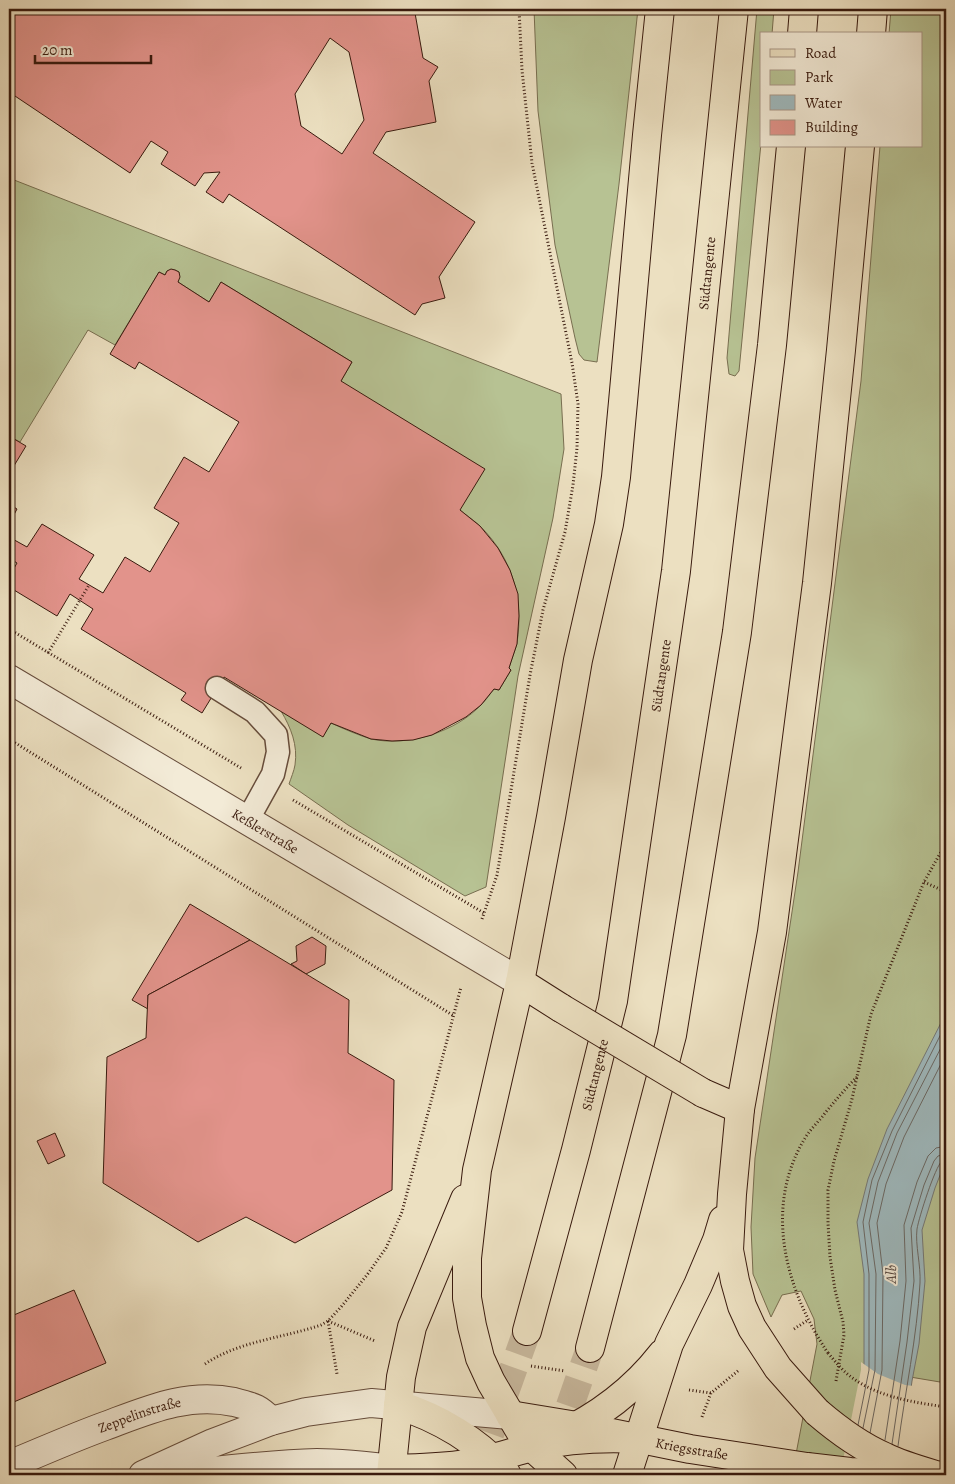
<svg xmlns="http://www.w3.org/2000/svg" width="955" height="1484" font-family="Alegreya,serif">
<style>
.green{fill:#b7c293;stroke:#786e50}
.water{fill:#9fbabf;stroke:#767a78}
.pier{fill:#ece0c1}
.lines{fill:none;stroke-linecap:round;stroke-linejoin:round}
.shore{stroke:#6c6a66;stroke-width:1}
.building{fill:#e2938b;stroke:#391a0e;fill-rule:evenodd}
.trunk-tunnel{stroke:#c8b89d;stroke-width:28;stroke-dasharray:28 14;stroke-linecap:butt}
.service-casing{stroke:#664c3b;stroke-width:25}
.minor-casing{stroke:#664c3b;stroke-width:30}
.tertiary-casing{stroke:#664c3b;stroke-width:30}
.primary-casing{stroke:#391a0e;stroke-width:30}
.trunk-casing{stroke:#391a0e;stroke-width:30}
.path{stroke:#391a0e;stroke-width:3;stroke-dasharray:1 2.5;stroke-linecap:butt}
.service{stroke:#f3ebd7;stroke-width:22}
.minor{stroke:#f3ebd7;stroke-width:28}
.tertiary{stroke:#f3ebd7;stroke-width:28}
.primary{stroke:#ece0c1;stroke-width:28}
.trunk{stroke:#ece0c1;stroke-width:28}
.primary-bridge-casing{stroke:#391a0e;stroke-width:30;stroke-linecap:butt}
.trunk-bridge-casing{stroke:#391a0e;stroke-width:30;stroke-linecap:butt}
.path-bridge{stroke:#391a0e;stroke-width:3;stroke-dasharray:1 2.5;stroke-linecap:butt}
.primary-bridge{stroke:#ece0c1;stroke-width:28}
.trunk-bridge{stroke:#ece0c1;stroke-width:28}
.labels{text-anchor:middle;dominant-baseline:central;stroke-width:4;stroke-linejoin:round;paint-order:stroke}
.street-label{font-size:14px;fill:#391a0e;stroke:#f3ebd7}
.water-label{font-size:15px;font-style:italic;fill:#584a43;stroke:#f3ebd7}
</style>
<rect width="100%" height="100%" fill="#ece0c1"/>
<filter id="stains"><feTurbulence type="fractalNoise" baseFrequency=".004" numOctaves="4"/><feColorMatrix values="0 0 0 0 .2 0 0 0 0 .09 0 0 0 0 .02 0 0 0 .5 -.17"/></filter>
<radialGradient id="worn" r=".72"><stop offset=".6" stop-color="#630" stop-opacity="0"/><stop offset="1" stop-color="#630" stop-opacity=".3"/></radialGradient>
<g class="green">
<path d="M534 9H638L619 184 597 362 584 360 579 354 575 338 555 245 538 111Z"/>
<path d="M757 9H774L772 34H761V143L739 371 735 376 729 374 727 358Z"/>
<path d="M891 9H946V1383L904 1376 872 1475H792L817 1344 814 1319 801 1291 782 1295 771 1317 753 1274 751 1227 755 1158 798 872 861 381 880 146H921V34H889Z"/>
<path d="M9 178 561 394 564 449 553 518 518 676 486 887 465 896 348 825 289 784C291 778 294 771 295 765 298 745 291 728 281 711L323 736 331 723C344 729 358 735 371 739 408 747 456 732 482 704 486 700 490 694 494 689L499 690 511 670 509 668C511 660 515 651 517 643 524 599 512 558 481 527 475 521 467 516 460 510L341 381 352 362 221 282 209 302 178 282 179 272 175 270 167 271 165 275 159 272 115 345 88 330 20 442 9 436Z"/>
</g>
<path class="water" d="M946 1013V1160L935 1188 922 1230 925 1281 919 1344 912 1381 899 1475 864 1370V1274L857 1222 868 1179 887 1129Z"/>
<path class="pier" d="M861 1362 878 1374 905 1385 914 1386 901 1475H840L861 1370Z"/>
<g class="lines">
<g class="shore">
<path d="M858 1425 869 1370V1274L863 1222 872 1180 892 1131 946 1024"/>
<path d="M863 1428 875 1370 876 1274 869 1223 878 1182 897 1133 946 1038"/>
<path d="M870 1433 882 1370 883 1274 877 1223 886 1184 904 1137 946 1054"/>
<path d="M885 1440 900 1341 906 1281 904 1225 917 1182 928 1156 936 1148 946 1146"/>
<path d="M892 1444 907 1342 914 1281 911 1228 924 1185 934 1161 938 1156 946 1154"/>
<path d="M898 1446C905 1392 917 1337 920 1283 921 1265 915 1245 917 1229 919 1217 935 1167 942 1161L946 1160"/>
</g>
</g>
<g class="building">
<path d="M9 9H435L415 13 423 58 438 67 429 81 436 122 386 132 373 153 475 222 439 277 445 298 422 304 415 315 229 194 223 203 206 192 220 172 204 173 195 186 161 164 168 152 151 141 130 173 9 92ZM330 38 349 52 364 120 342 154 301 126 295 94Z"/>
<path d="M171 269 175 270 179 272 180 277 178 282 209 302 221 282 352 362 341 381 485 469 460 510 480 526 498 548 510 570 518 594 519 616 517 644 509 668 511 670 499 690 494 689 481 705 466 717 432 735 413 740 392 741 371 739 331 723 323 737 224 677 202 713 181 700 186 693 81 629 93 609 70 594 57 616 9 587V577L17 563 9 558V537L27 547 42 524 94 555 79 579 103 593 125 557 150 572 179 523 154 508 184 457 209 472 239 422 139 362 135 369 110 354 159 272 165 275 167 271Z"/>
<path d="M9 436 26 446 9 474Z"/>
<path d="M9 504 17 509 9 524Z"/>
<path d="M190 904 250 940 148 995V1009L132 1000Z"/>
<path d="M312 937 326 946 325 964 306 974 291 964 297 961 296 946Z"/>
<path d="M250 940 349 1000 348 1053 394 1080 392 1190 295 1243 246 1217 198 1242 103 1183 107 1057 146 1038 148 995Z"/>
<path d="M55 1133 65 1156 48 1164 37 1141Z"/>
<path d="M74 1290 106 1363 9 1404V1317Z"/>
</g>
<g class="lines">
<g class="trunk-tunnel">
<path d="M556 1446 590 1348"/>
<path d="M476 1473 527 1331"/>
</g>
<defs>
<path id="service" d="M217 688 255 712 276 735 278 752 273 774 247 821"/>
<g id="minor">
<path id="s1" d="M9 679 520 982"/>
<path id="s2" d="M9 1465C41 1452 72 1438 105 1426 148 1410 188 1392 234 1402 242 1404 250 1406 256 1409 262 1412 267 1417 271 1421"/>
</g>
<g id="tertiary">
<path d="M143 1475 213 1443 271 1421 306 1412 371 1403 510 1415"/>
<path d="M176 1475C222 1470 270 1464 317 1463 350 1463 383 1468 415 1472"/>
</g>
<g id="primary">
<path id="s3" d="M510 1415 577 1426 690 1449 807 1467"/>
</g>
<g id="trunk">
<path d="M802 34 804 9"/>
<path d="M871 34 873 9"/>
<path d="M520 982 561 1008"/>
<path d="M703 1093 740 1109"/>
<path id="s4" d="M527 1331 576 1150 613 1001 676 571 734 9"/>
<path d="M590 1348 672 1035 737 632 772 345 791 146"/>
<path d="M398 1405C437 1417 481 1442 507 1475"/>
<path d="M817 1412 778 1368 752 1328 742 1306 735 1281 729 1250 732 1194 740 1109 772 932 817 583 841 350 860 146"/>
<path d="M555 1437C596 1418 634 1390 662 1354"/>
<path d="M392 1469C416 1468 441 1468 465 1464 488 1461 509 1453 532 1447 567 1439 603 1437 639 1439"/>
<path d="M391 1475 401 1377 412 1327 465 1199"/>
<path d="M563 1475 532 1447 520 1431 491 1382 480 1358 472 1326 467 1298V1258L477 1170 520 982 551 817 578 660 609 524 616 477 623 402 647 135 660 9"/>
<path d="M627 1475 669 1344 698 1285 717 1240 723 1220"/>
</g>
</defs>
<use href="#service" class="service-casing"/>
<use href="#minor" class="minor-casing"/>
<use href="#tertiary" class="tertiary-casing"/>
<use href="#primary" class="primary-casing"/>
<use href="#trunk" class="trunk-casing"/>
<g class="path">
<path d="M9 550 14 540"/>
<path d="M9 629 241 768"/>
<path d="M48 653 89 585"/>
<path d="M9 739 454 1016"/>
<path d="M293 800 484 913"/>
<path d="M924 882 946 892"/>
<path d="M482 919 497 875 530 675 543 610 565 532 573 485 577 448 578 404 572 363 532 163 522 70 519 9"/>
<path d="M328 1321 375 1341"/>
<path d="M328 1321 337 1374"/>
<path d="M794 1329 808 1320"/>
<path d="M828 1353C785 1289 762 1205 807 1135 811 1129 817 1123 822 1117 833 1103 844 1090 857 1077"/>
<path d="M205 1364C239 1341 283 1338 321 1325L328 1321 341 1307 367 1275 386 1248 402 1212 461 987"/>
<path d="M531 1366 565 1371"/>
<path d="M836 1381 844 1335 843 1322 835 1290 830 1257 828 1223V1190L834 1161 852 1099 871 1014 924 882 946 843"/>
<path d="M689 1390 711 1393"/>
<path d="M702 1417 711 1393 739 1370"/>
</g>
<use href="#service" class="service"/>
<use href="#minor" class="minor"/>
<use href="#tertiary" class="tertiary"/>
<use href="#primary" class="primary"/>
<use href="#trunk" class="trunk"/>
<defs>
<path id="primary-bridge" d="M807 1467 850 1472 904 1475"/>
<g id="trunk-bridge">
<path d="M561 1008 703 1093"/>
<path d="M817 1412C838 1430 859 1446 885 1457 901 1465 919 1470 936 1475"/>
</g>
</defs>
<use href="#primary-bridge" class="primary-bridge-casing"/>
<use href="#trunk-bridge" class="trunk-bridge-casing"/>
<path class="path-bridge" d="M828 1353C833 1359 838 1365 844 1371 871 1396 911 1402 946 1407"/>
<use href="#primary-bridge" class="primary-bridge"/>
<use href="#trunk-bridge" class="trunk-bridge"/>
</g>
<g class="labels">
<g class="street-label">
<text stroke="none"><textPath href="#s4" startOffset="1075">Südtangente</textPath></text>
<text stroke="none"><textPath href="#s4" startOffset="670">Südtangente</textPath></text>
<text stroke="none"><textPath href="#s1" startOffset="298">Keßlerstraße</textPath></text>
<text stroke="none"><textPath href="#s4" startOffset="265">Südtangente</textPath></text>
<text stroke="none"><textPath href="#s2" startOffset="140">Zeppelinstraße</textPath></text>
<text stroke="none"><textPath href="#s3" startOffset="185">Kriegsstraße</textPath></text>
</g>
<g class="water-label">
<text transform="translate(891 1274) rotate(-88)">Alb</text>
</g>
</g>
<rect width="955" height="1484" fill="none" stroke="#ece0c1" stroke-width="30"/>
<rect x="10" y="10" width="935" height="1464" fill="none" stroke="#391a0e" stroke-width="2.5"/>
<rect x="15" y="15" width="925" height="1454" fill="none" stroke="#391a0e"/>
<rect x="760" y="32" width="162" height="115" fill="#f3ebd7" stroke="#a99787"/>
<rect x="770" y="49" width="25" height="8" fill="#ece0c1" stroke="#a99787"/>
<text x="805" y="58" font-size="15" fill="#391a0e">Road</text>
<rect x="770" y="70" width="25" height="15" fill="#b7c293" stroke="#a99787"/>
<text x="805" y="82" font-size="15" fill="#391a0e">Park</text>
<rect x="770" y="95" width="25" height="15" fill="#9fbabf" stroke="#a99787"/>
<text x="805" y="108" font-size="15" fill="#391a0e">Water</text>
<rect x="770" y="120" width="25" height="15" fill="#e2938b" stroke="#a99787"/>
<text x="805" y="132" font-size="15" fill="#391a0e">Building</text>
<path d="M35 55v8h116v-8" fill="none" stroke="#391a0e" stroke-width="2.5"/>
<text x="42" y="55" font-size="15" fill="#391a0e" stroke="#f3ebd7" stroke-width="4" paint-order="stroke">20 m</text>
<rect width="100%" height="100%" filter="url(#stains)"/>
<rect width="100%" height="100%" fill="url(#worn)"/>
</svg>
